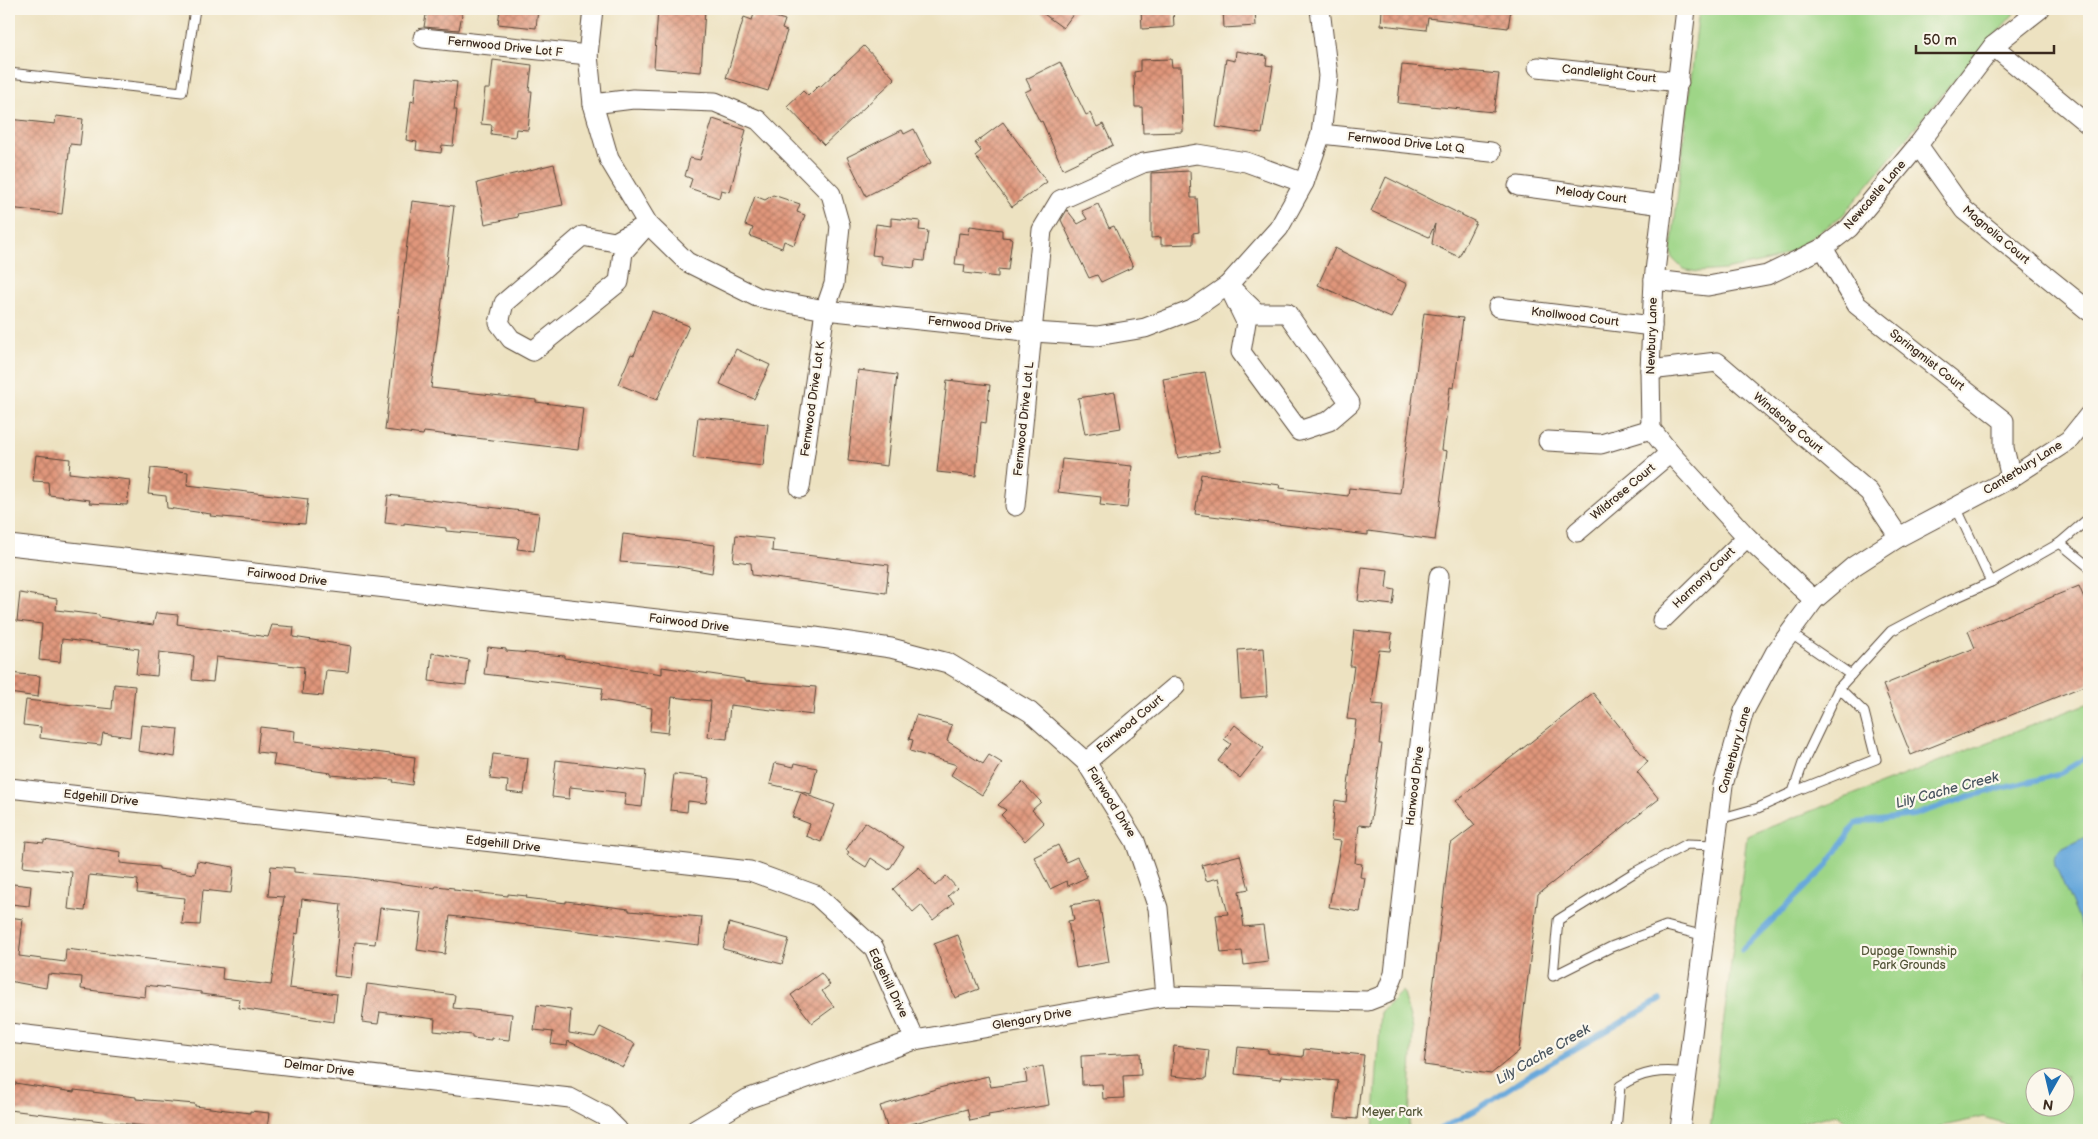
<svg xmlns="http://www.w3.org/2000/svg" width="2098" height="1139" font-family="'Balsamiq Sans',sans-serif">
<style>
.park{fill:#9ed587;stroke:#6c8052;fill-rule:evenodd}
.water{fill:#67a8db;stroke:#51697c}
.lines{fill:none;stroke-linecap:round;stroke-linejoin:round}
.stream{stroke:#67a8db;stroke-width:5.5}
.building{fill:url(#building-cross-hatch)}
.lane-casing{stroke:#564636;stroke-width:11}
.street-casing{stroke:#564636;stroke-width:21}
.lane{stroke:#fff;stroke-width:9}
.street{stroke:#fff;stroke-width:19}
.labels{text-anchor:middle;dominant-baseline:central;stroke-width:4.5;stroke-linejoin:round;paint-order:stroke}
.street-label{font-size:12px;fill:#3b2a1e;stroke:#fbf7ec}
.park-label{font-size:12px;fill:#545538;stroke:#fbf7ec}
.water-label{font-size:14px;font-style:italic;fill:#4a5660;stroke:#fbf7ec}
</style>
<defs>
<pattern id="building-cross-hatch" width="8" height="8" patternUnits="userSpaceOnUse" patternTransform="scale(1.25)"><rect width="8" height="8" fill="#e0967b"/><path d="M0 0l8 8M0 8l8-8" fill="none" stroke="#b77b64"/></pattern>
</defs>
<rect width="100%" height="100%" fill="#fbf7ec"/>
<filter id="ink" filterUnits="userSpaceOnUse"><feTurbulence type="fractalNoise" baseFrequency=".02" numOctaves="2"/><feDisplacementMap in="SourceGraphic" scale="10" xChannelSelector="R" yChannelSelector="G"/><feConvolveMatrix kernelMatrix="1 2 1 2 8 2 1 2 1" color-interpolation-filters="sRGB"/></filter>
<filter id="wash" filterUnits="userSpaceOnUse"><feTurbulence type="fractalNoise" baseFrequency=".0096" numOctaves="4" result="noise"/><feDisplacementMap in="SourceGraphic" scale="20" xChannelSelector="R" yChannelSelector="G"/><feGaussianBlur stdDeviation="1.12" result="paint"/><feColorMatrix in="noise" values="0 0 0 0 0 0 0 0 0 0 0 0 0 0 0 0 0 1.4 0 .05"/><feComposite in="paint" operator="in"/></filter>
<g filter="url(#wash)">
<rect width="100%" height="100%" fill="#ede2c1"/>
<g class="park">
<path d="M1699 9H2018L1946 90 1843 215 1794 250 1772 260 1725 270 1697 272 1683 269 1673 259 1671 252Z"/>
<path d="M2089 703V1130H2026L1984 1117 1938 1127 1935 1130H1854L1837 1114 1773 1130H1710L1747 836ZM2036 1076H2066V1106H2036Z"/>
<path d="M1402 991 1413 1028 1409 1124 1408 1130H1373L1381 1012Z"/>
</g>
<path class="water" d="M2089 835V942L2055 865 2054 858 2061 849Z"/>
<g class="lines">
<g class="stream">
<path d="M1742 950 1825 868 1856 823 1914 815 1974 795 2057 775 2089 756"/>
<path d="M1438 1130 1476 1110 1528 1076 1660 1000"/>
</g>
</g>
<g id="blocks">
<g class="building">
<path d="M427 9H463L459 30 424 27Z"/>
<path d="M500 9H538L536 28 498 24Z"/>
<path d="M658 9H705L701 72 654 68Z"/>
<path d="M1037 9H1077L1063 28Z"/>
<path d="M1141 9H1173L1174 27 1142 29Z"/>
<path d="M1223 9H1255L1256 26 1224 28Z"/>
<path d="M1382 9H1511L1508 28 1428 18 1426 30 1381 25Z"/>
<path d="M755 11 785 20 782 29 787 31 768 91 726 78 744 17 752 20Z"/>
<path d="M864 46 895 79 824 145 787 106 803 91 808 96 819 85 820 87Z"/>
<path d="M1236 51 1267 56 1266 65 1273 66 1262 134 1216 127 1226 59 1235 61Z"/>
<path d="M1171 59 1172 67H1181L1183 132 1143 133 1142 107H1135L1134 72 1140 71V60Z"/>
<path d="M493 60 532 65 529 91H532L528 130 516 129 515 137 491 134 492 125 481 124 485 89H490Z"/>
<path d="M1060 62 1086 115 1090 113 1097 127 1103 124 1113 145 1063 169 1042 121 1040 122 1025 92 1031 89 1026 79Z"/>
<path d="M1402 65 1499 74 1494 112 1398 103Z"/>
<path d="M416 77 457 82 454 110H457L453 146 442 145 441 153 416 150 417 142 406 140 411 101 414 102Z"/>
<path d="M56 116 83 119 80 145 70 144 62 214 9 208V119L55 124Z"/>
<path d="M713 119 746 130 730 192 721 190 719 198 689 188 692 179 685 176 690 158 700 160Z"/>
<path d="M1003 122 1047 182 1012 207 975 156 981 151 975 143Z"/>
<path d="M914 129 931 163 866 196 847 157 902 130 904 134Z"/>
<path d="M554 164 563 205 517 214 518 217 485 224 477 183Z"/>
<path d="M1190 171 1191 198H1197L1199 232 1193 233V244L1161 245V237L1151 238V173Z"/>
<path d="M1386 177 1476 222 1459 257 1432 244 1435 224 1429 237 1371 211Z"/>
<path d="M773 195 800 204 797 212 805 215 794 245 784 241 782 248 750 236 753 228 745 225 755 196 765 200Z"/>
<path d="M412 201 454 206 431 388 536 400V402L583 408 578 450 424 432 423 435 385 430Z"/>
<path d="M1098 204 1109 228 1114 226 1133 267 1101 282 1097 275 1089 278 1061 220 1067 210 1078 224 1087 219 1082 211Z"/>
<path d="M891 218 920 221 919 230 928 231 924 261 915 260 914 268 881 264V256L872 255 876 224 891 226Z"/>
<path d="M970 226 1002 230V237L1012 238 1008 270 998 269V277L964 273 965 265 955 264 959 233 969 234Z"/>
<path d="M1335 248 1407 284 1391 318 1318 285Z"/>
<path d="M652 311 689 326 657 400 618 384 631 354 634 355Z"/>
<path d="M1424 313 1463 318 1454 388 1450 387 1442 450 1447 451 1435 540 1368 531V535L1195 514 1201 474 1280 485 1279 488 1348 496 1349 488 1400 493Z"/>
<path d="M736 349 770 365 754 399 720 384Z"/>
<path d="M858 370 897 375 887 466 848 461Z"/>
<path d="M1205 372 1220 451 1178 458 1163 379Z"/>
<path d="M947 380 990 385 986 423 981 422 976 476 937 472Z"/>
<path d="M1115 392 1121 428 1085 434 1078 398Z"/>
<path d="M698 417 768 424 763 466 693 458Z"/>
<path d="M36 455 70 459 69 473 130 480 127 505 89 503 90 500 49 495 48 482 33 481Z"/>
<path d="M1062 459 1132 466 1127 508 1100 505 1101 497 1058 492Z"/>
<path d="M151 468 188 472 187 485 308 499 305 524 210 516 211 514 167 508 166 496 148 494Z"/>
<path d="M388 495 539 513 534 551 517 549 519 539 517 537 446 531V528L404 523V525L385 523Z"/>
<path d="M623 534 715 545 712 573 675 566 620 562Z"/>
<path d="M736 535 773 539 772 551 889 565 886 593 752 575 751 563 733 561Z"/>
<path d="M1362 567 1388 570 1386 588 1395 590 1393 605 1358 601Z"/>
<path d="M2079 586 2089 610V684L1911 755 1883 685 1975 648 1968 631Z"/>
<path d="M20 593 57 599 56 610 99 615V617L117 620 153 625 156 613 178 615 177 624 268 637 272 625 294 627 293 637 351 646 348 672 326 670 323 696 302 694 304 667 216 657 213 682 192 680 194 656 159 652 157 676 136 674 139 649 62 639 60 662 39 660 42 624 17 621Z"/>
<path d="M1354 630 1392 634 1390 651 1379 650 1376 669 1372 704 1384 705 1379 744H1382L1370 826 1359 825 1355 863 1362 864 1360 877 1365 878 1360 912 1329 907 1341 841 1331 840 1335 800 1346 802 1356 720 1347 719 1354 666H1350Z"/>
<path d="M488 647 506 649V651L565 656V658L662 674V667L744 679V681L816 687 813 715 730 705 727 739 708 737 711 701 672 697 668 733 650 731 652 708 601 700 603 688 484 674Z"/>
<path d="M1264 648 1267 696 1241 698 1238 650Z"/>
<path d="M432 653 469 660 466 685 429 681Z"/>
<path d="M9 673 40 676 38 697 9 693Z"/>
<path d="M114 684 135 686 130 737 103 733 101 745 62 741 40 738 41 727 23 725 26 700 112 709Z"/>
<path d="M1593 693 1648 762 1637 772 1659 799 1538 894 1519 1051 1491 1074 1424 1065 1450 844 1475 825 1456 801Z"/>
<path d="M916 715 952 725 947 741 983 764 989 755 1002 763 982 795 951 775 957 765 910 751 913 740 909 739Z"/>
<path d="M141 725 178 729 175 757 138 751Z"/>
<path d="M1235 725 1264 748 1240 778 1218 761 1231 744 1224 739Z"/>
<path d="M260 727 295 731 294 742 415 757 412 785 393 782 394 780 330 775 331 773 273 765 275 754 257 752Z"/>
<path d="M493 754 528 758 524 794 507 792 508 781 490 779Z"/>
<path d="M556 760 646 771 642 807 624 805 626 793 589 789 570 787 569 799 552 797Z"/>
<path d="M775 763 794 767 795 763 817 768 811 794 770 784Z"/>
<path d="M674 774 710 778 706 803 688 801 687 812 670 810Z"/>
<path d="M1022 782 1041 802 1032 810 1044 823 1025 841 1001 815 1006 810 998 805Z"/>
<path d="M801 793 835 805 821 842 806 836 810 824 792 817Z"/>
<path d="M865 822 904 847 889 870 871 858 866 867 847 855 849 852 846 850Z"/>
<path d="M44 840 121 852 120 863 159 867V869L195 874 197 861 234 867 231 893 203 890 200 925 182 924 185 898 137 893 138 880 89 875 85 911 68 909 72 872 23 867 26 841 44 843Z"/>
<path d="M1058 845 1066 862 1077 857 1087 877 1068 886 1067 881 1050 889 1034 857Z"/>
<path d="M1240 855 1249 889 1239 891 1244 927 1263 925 1268 962 1244 965 1242 951 1221 953 1216 915 1228 914 1219 878 1206 881 1202 865Z"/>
<path d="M271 866 294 868V872L352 877 435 888 436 886 454 888V890L508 896V894L527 896 526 898 566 903V901L629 909V911L702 917 699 945 450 916 445 954 417 950 422 913 380 908 375 944 355 942 351 978 334 976 341 904 302 899 298 934 295 933 289 988 337 994 334 1022 239 1008 240 999 201 994V992L146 985 145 997 81 989 82 977 48 974 46 988 9 981 12 960H9V917L23 919 19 956 65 962 66 949 223 968 222 979 271 985 284 897 268 896Z"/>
<path d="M919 867 935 886 946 876 957 888 948 896 954 903 933 920 921 905 913 912 893 889Z"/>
<path d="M13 884 31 886 29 906 11 904Z"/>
<path d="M1099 900 1109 962 1076 968 1068 921 1074 920 1071 905Z"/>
<path d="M729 923 789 939 782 964 723 949Z"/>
<path d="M958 935 979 989 955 998 934 944Z"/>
<path d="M821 973 830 985 822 991 834 1007 812 1023 791 995Z"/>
<path d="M367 984 455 995 453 1008 512 1014 509 1040 491 1038V1040L472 1038V1035L434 1031 435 1019 380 1012 378 1024 362 1022Z"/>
<path d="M537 1005 571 1010 569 1033 595 1037 600 1027 635 1044 623 1067 568 1041 567 1046 551 1044 553 1032 534 1030Z"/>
<path d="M1174 1046 1209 1050 1206 1079 1171 1076Z"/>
<path d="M1238 1047 1268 1050V1053L1303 1057 1304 1049 1364 1055 1357 1119 1334 1117 1338 1081 1282 1076 1281 1079 1235 1074Z"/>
<path d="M1140 1053 1141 1075 1123 1076 1124 1098 1103 1099 1102 1084 1082 1085 1081 1056Z"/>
<path d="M1043 1066 1049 1105 988 1115 989 1117 970 1121 967 1109 888 1130 880 1106 939 1088 988 1076 991 1087 1027 1082 1025 1070Z"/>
<path d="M15 1083 74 1092V1090L136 1097V1099L195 1104V1106L250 1113V1111L269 1113 267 1130H179L9 1110V1084L15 1085Z"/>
</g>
</g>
</g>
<g filter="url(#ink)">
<use href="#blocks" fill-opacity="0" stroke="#564636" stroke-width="1"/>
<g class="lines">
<defs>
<g id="lane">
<path d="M9 73 182 92 195 9"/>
<path d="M1956 507 1991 582 2060 543 2089 567"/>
<path d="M2060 543 2089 518"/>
<path d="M1790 633 1851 675"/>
<path d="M1793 792 1876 759 1864 712 1839 688"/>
<path d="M1719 819 1758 808 1793 792 1803 763 1839 688 1891 631 1944 603 1991 582"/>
<path d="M1705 936 1666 926 1611 947 1553 976 1558 920 1635 872 1687 844 1716 845"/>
<path d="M1616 1130 1620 1086C1641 1072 1662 1069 1687 1073"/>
<path d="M1977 1130H1983"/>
</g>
<g id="street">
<path d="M593 9 588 55 593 104 609 159 648 224 687 262 757 297 825 310 1033 332 1097 336 1145 328 1192 310 1228 285 1279 228 1304 183 1321 134 1328 76 1320 9"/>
<path d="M1686 9 1654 280 1650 370 1651 429 1670 453 1747 537 1814 600"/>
<path d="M423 38 588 55"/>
<path d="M1993 46 2089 125"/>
<path d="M1538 67 1679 82"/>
<path d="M593 104 633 99 715 102 758 120 831 194 840 226 834 284 825 310 800 488"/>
<path d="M1321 134 1491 152"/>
<path d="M1918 145 1964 210 2089 311"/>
<path d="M1518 186 1663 205"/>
<path d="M648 224 623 252 619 282 533 351 511 339 499 323 504 303 582 236 615 242Z"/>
<path d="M1823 248 1857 305 2004 421V448L2011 478"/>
<path d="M1654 280 1708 286 1767 275 1823 248 1849 228 1918 145 1993 46 2040 9"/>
<path d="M1228 285 1257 313H1287L1350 403 1329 421 1299 431 1241 352 1246 322Z"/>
<path d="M1498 307 1652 326"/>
<path d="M1650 370 1717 362 1869 492 1899 537"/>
<path d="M1548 441 1601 444 1651 429"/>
<path d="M1015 506 1042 230 1060 200 1143 163 1197 154 1246 162 1304 183"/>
<path d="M1577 532 1670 453"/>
<path d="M9 545 815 637 891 648 948 663 1030 712 1086 762 1135 841 1158 908 1166 996"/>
<path d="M1662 620 1747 537"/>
<path d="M1086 762 1175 687"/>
<path d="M9 788 750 871 816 895 874 948 915 1040"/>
<path d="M9 1033 570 1098 604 1116 618 1130"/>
<path d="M695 1130 747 1099 915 1040 1166 996 1368 1001 1386 994 1394 974 1439 576"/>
<path d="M1680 1130 1723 785 1744 711 1775 653 1814 600 1854 566 1899 537 2011 478 2069 440 2089 415"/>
</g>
</defs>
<use href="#lane" class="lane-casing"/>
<use href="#street" class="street-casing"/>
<use href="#lane" class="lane"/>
<use href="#street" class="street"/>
</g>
</g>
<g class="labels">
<g class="street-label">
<text transform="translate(505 47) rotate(6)">Fernwood Drive Lot F</text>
<text transform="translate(1609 74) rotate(6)">Candlelight Court</text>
<text transform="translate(1406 143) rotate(6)">Fernwood Drive Lot Q</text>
<text transform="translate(1591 195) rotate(7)">Melody Court</text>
<text transform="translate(1875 195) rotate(-49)">Newcastle Lane</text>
<text transform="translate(1996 235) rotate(40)">Magnolia Court</text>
<text transform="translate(1575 317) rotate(7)">Knollwood Court</text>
<text transform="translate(970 325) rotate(6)">Fernwood Drive</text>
<text transform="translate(1652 336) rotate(-88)">Newbury Lane</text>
<text transform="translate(1927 360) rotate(38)">Springmist Court</text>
<text transform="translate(813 399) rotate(-82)">Fernwood Drive Lot K</text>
<text transform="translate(1024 419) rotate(-84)">Fernwood Drive Lot L</text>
<text transform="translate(1788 423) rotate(40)">Windsong Court</text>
<text transform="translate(2023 468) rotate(-32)">Canterbury Lane</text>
<text transform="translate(1623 492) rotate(-40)">Wildrose Court</text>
<text transform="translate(287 577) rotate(7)">Fairwood Drive</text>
<text transform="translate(1704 578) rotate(-44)">Harmony Court</text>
<text transform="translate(689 623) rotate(7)">Fairwood Drive</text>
<text transform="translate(1130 724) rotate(-40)">Fairwood Court</text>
<text transform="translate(1735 750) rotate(-74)">Canterbury Lane</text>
<text transform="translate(1415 786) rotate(-83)">Harwood Drive</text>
<text transform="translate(101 798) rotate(6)">Edgehill Drive</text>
<text transform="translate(1111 802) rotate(58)">Fairwood Drive</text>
<text transform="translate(503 844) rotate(6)">Edgehill Drive</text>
<text transform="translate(888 983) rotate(64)">Edgehill Drive</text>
<text transform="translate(1032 1019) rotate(-10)">Glengary Drive</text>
<text transform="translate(319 1068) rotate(7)">Delmar Drive</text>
</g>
<g class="park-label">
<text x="1909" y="951">Dupage Township<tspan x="1909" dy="14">Park Grounds</tspan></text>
<text x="1392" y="1112">Meyer Park</text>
</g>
<g class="water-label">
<text transform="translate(1947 790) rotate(-15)">Lily Cache Creek</text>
<text transform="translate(1543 1054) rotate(-30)">Lily Cache Creek</text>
</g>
</g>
<rect width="2098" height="1139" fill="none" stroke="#fbf7ec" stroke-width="30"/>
<g transform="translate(2050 1092) rotate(188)"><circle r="24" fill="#fbf7ec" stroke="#aea59a"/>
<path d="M0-4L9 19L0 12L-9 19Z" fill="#1f6fb2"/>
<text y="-8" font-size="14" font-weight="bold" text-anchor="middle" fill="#3b2a1e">N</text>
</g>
<path d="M1916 45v8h138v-8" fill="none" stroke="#3b2a1e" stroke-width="2.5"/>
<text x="1923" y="45" font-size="15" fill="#3b2a1e" stroke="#fbf7ec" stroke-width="4" paint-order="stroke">50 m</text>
</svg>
